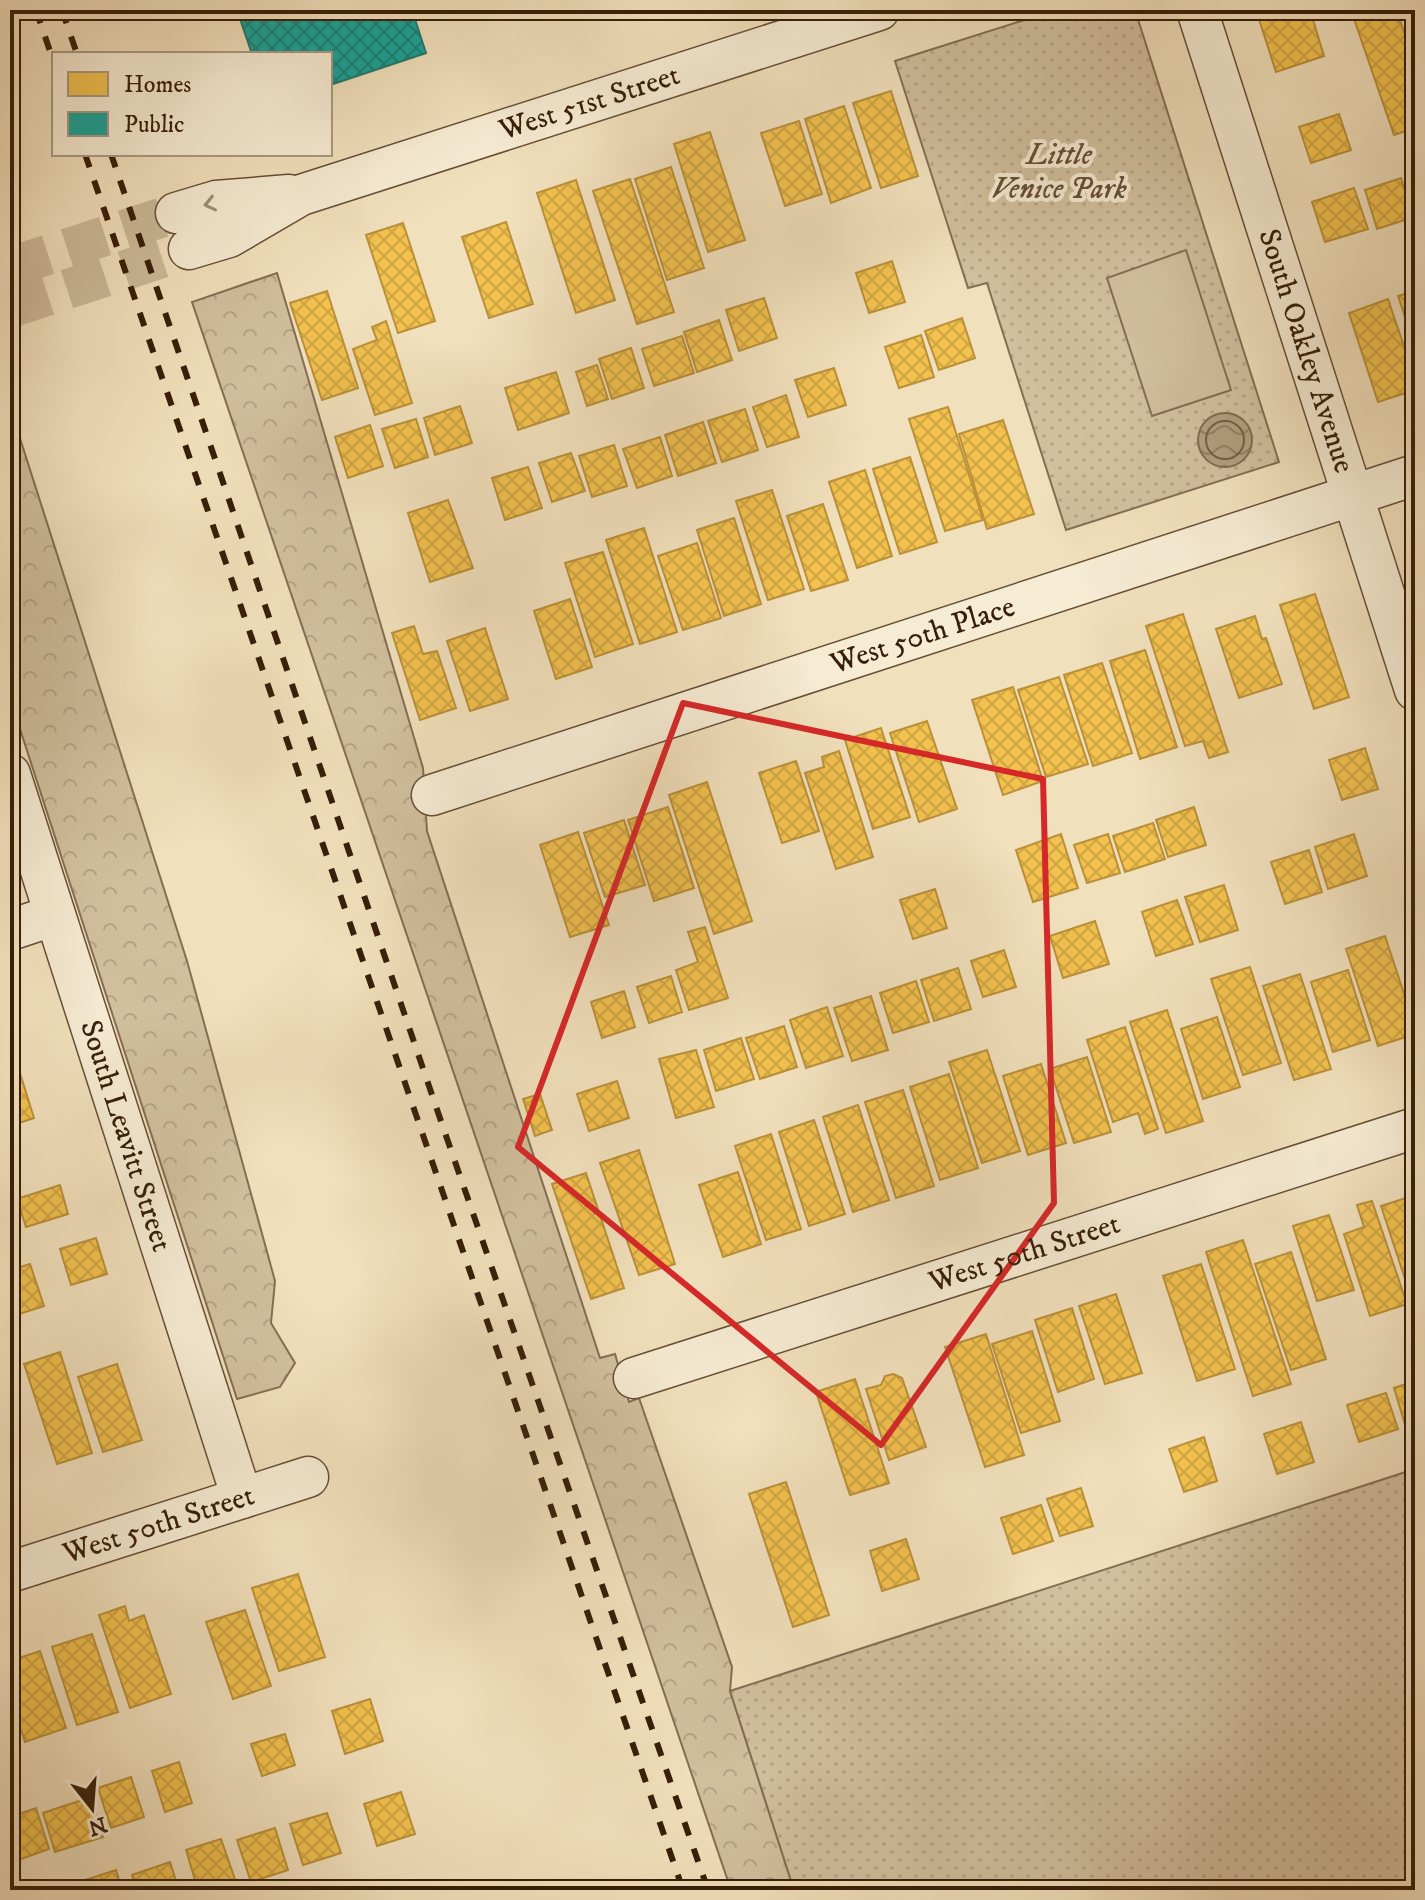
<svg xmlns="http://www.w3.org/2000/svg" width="1425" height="1900" font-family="'IM FELL DW Pica',serif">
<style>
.forest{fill:url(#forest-crowns);stroke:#846e54;stroke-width:2}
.park{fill:url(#park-dots);stroke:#846e54;stroke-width:2}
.pitch{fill:#d1bf9e;stroke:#846e54;stroke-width:2}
.water{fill:url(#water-waves);stroke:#816b50;stroke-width:2}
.homes{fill:url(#homes-cross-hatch);stroke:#ba9039;stroke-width:2}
.public{fill:url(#public-cross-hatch);stroke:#217b6d;stroke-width:2}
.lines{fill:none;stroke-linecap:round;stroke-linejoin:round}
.shore{stroke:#745e44;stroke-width:2}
.minor-tunnel{stroke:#ccb998;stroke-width:40;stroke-dasharray:40 20;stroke-linecap:butt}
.minor-casing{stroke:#664e36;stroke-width:43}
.minor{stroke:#f6ebd3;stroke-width:40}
.rail{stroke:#371e09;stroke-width:6;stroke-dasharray:14 14;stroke-linecap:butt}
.oneway{stroke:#a08f78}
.marked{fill:none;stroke:#d62828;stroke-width:6;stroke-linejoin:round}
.labels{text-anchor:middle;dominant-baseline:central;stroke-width:8;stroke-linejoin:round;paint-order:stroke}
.street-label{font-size:30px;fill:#371e09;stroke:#f6ebd3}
.park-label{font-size:30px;font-style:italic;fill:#654e36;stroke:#f6ebd3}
</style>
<defs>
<pattern id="forest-crowns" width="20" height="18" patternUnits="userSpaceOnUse" patternTransform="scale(2)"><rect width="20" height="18" fill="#d1bf9e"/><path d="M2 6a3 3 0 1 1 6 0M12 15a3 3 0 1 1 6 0" fill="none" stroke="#b4a487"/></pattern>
<pattern id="park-dots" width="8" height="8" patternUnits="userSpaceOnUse" patternTransform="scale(2)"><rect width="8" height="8" fill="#d1bf9e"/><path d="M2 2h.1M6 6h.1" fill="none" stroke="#b4a487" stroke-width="1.8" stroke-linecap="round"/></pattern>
<pattern id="water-waves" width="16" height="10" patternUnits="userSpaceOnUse" patternTransform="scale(2)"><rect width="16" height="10" fill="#b29e7f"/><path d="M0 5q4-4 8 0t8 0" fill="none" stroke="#928066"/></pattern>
<pattern id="homes-cross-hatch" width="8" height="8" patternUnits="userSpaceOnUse" patternTransform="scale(2)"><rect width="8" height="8" fill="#f2c14e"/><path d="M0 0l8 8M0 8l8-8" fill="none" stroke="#d0a543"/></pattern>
<pattern id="public-cross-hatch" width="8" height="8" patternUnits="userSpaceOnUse" patternTransform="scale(2)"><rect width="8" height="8" fill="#17a398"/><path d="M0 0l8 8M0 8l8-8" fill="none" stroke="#16847a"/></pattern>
</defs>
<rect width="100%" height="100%" fill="#f1e0bc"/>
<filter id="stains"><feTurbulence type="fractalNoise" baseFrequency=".0025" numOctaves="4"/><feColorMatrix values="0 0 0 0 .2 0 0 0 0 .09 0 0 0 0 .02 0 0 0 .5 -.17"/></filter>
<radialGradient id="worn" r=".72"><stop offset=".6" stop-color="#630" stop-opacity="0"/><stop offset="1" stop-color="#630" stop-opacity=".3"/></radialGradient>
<g class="forest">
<path d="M277 273 423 768 427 831 600 1358 615 1354 629 1402 639 1398 732 1667 730 1691 794 1890H731L192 302Z"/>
<path d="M10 407 187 961 275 1281 271 1323 295 1363 280 1387 237 1399 10 698Z"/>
</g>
<g class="park">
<path d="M1056 10H1135L1279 462 1066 530 987 283 968 288 895 61Z"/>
<path d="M1415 1469V1890H794L730 1691Z"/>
</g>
<path class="pitch" d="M1186 250 1231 390 1152 416 1107 278Z"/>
<circle class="water" cx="1225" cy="440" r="27"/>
<g class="homes">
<path d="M1256 10H1310L1324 56 1276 72Z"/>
<path d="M1351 10H1396L1415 62V128L1394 135Z"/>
<path d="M891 91 918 176 881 188 853 103Z"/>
<path d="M844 106 871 188 831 203 805 119Z"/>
<path d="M1339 114 1351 150 1311 163 1299 127Z"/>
<path d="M799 121 822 194 785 206 761 133Z"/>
<path d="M710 132 745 240 708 252 674 144Z"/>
<path d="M671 167 704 268 667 280 635 179Z"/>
<path d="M1401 178 1414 217 1377 229 1365 190Z"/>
<path d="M630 179 674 312 637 324 593 191Z"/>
<path d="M576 180 615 300 576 313 537 193Z"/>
<path d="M1354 188 1368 229 1325 242 1312 202Z"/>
<path d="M506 222 533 304 489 318 462 237Z"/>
<path d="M403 223 435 321 398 333 366 235Z"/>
<path d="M892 261 905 302 869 313 856 273Z"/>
<path d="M327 291 358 388 322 400 290 303Z"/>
<path d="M1415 291V347L1398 296Z"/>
<path d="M764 298 777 338 739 351 726 310Z"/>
<path d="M1388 299 1415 379V390L1378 402 1349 313Z"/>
<path d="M962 318 975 358 939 370 925 331Z"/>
<path d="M719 320 732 360 697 372 684 332Z"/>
<path d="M386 321 412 403 375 415 353 349 377 340 372 327Z"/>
<path d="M921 335 934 377 899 388 885 347Z"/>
<path d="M682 336 694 373 654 386 642 349Z"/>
<path d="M631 348 644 388 612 399 599 359Z"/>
<path d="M597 365 608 399 587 406 576 372Z"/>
<path d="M834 368 846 405 808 417 795 380Z"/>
<path d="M556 372 569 413 518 430 505 388Z"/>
<path d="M786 395 799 437 767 447 753 407Z"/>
<path d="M460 406 472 443 435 455 424 418Z"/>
<path d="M948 407 983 520 945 531 909 419Z"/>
<path d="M745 409 758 450 722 462 708 421Z"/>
<path d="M416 419 428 457 395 468 382 429Z"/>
<path d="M1003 420 1034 514 987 529 959 434Z"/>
<path d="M703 422 716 463 678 476 665 435Z"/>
<path d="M370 425 383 466 348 478 335 437Z"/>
<path d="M660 437 672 476 637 488 623 449Z"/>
<path d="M614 445 627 486 592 497 579 456Z"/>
<path d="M571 453 585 491 552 502 539 463Z"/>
<path d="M910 457 937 542 900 554 873 469Z"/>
<path d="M528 467 542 508 505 520 492 478Z"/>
<path d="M865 470 892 556 857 568 829 482Z"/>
<path d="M772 490 804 589 768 600 736 501Z"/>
<path d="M448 500 473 568 430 582 408 513Z"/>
<path d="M823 504 848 580 811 591 787 516Z"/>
<path d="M734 518 761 604 724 616 697 530Z"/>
<path d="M644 528 677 632 640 644 606 540Z"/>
<path d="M697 543 721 618 683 630 658 556Z"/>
<path d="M603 552 633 644 595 657 565 563Z"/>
<path d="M1315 594 1349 697 1314 709 1280 605Z"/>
<path d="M570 599 592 667 556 679 534 611Z"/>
<path d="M1183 614 1228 752 1209 758 1203 741 1185 746 1146 626Z"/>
<path d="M1255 616 1262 639 1266 638 1282 684 1239 698 1216 629Z"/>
<path d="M414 626 423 654 437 651 456 708 420 720 392 633Z"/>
<path d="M485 628 508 699 470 711 447 641Z"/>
<path d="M1145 650 1177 747 1140 759 1110 661Z"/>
<path d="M1102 663 1132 753 1093 766 1064 675Z"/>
<path d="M1059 677 1088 764 1046 777 1018 690Z"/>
<path d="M1013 687 1043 781 1003 795 972 700Z"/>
<path d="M927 721 957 809 919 822 890 733Z"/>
<path d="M881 728 910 817 873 829 845 740Z"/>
<path d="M1365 748 1378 789 1342 800 1329 760Z"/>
<path d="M839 751 873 857 836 869 805 773 824 767 822 757Z"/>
<path d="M796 761 819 831 782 843 759 773Z"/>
<path d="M707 782 752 921 714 934 669 795Z"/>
<path d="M668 807 694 888 654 901 628 820Z"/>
<path d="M1194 807 1206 845 1168 857 1156 820Z"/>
<path d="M624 820 645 885 605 897 584 833Z"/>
<path d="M1153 823 1165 859 1125 872 1113 836Z"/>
<path d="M578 832 609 925 570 937 540 845Z"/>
<path d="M1061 834 1078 888 1033 902 1016 850Z"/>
<path d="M1108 834 1120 873 1087 883 1074 845Z"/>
<path d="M1354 834 1367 876 1328 889 1315 847Z"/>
<path d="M1309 850 1322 892 1285 904 1271 862Z"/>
<path d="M1224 885 1238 930 1200 942 1185 897Z"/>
<path d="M935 889 947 928 913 939 900 900Z"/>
<path d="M1177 900 1193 944 1156 956 1142 912Z"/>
<path d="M1095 921 1109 964 1063 978 1050 936Z"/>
<path d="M705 927 728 998 689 1010 676 970 698 962 688 932Z"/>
<path d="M1385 936 1415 1027V1034L1378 1046 1346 949Z"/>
<path d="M1004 950 1016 987 983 997 971 961Z"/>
<path d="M1250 967 1281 1063 1243 1075 1211 979Z"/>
<path d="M958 968 971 1009 934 1021 921 980Z"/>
<path d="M1348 970 1370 1040 1333 1052 1311 982Z"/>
<path d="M1300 974 1331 1069 1294 1080 1263 986Z"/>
<path d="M671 976 682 1012 649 1023 637 987Z"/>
<path d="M916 981 929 1022 893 1033 880 993Z"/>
<path d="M624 991 635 1027 602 1038 591 1002Z"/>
<path d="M871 996 888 1050 852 1061 834 1008Z"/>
<path d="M827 1007 843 1056 806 1068 790 1020Z"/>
<path d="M1167 1010 1203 1121 1166 1133 1130 1022Z"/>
<path d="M1217 1017 1240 1087 1203 1099 1181 1029Z"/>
<path d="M784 1026 797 1067 760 1079 746 1038Z"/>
<path d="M1125 1027 1158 1129 1145 1134 1138 1113 1113 1122 1087 1040Z"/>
<path d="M741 1038 754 1079 716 1091 704 1050Z"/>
<path d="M10 1041 34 1118 10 1126Z"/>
<path d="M696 1050 714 1107 676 1118 659 1059Z"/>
<path d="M987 1050 1020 1151 982 1163 949 1062Z"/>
<path d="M1087 1057 1111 1132 1074 1143 1050 1069Z"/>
<path d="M1041 1064 1066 1143 1028 1155 1003 1076Z"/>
<path d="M949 1074 978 1168 940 1180 910 1087Z"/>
<path d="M617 1081 629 1118 589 1131 577 1094Z"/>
<path d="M903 1090 934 1186 896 1198 865 1102Z"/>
<path d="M540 1094 552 1130 535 1136 523 1099Z"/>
<path d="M858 1105 889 1200 853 1212 823 1117Z"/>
<path d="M814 1120 845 1214 809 1226 779 1132Z"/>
<path d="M771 1134 801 1229 766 1240 735 1146Z"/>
<path d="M639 1150 675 1264 639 1275 600 1163Z"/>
<path d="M738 1172 761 1244 723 1257 699 1185Z"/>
<path d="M586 1173 624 1288 591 1299 552 1184Z"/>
<path d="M60 1185 68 1214 26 1227 17 1199Z"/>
<path d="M1415 1195V1285L1408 1288 1381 1206Z"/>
<path d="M1372 1201 1407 1304 1370 1316 1344 1234 1364 1227 1357 1205Z"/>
<path d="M1329 1215 1354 1290 1317 1301 1293 1226Z"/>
<path d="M96 1238 107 1274 71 1285 60 1249Z"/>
<path d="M1243 1240 1291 1384 1253 1396 1206 1252Z"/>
<path d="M1291 1252 1326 1359 1291 1370 1255 1264Z"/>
<path d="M30 1264 44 1306 10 1317V1270Z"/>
<path d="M1201 1264 1235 1369 1197 1381 1163 1276Z"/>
<path d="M1116 1294 1142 1373 1105 1384 1079 1306Z"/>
<path d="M1072 1308 1094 1379 1058 1392 1035 1320Z"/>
<path d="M1032 1331 1060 1421 1021 1433 992 1344Z"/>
<path d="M986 1334 1024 1455 985 1467 945 1347Z"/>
<path d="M60 1352 92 1453 57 1464 24 1364Z"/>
<path d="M117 1364 142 1440 103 1452 78 1377Z"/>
<path d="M893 1374 902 1378 926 1447 889 1460 866 1389 881 1385 885 1376Z"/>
<path d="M855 1379 889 1483 850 1495 816 1392Z"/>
<path d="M1415 1381V1429L1407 1431 1394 1388Z"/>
<path d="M1386 1393 1398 1429 1359 1442 1347 1405Z"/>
<path d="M1301 1422 1314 1462 1277 1474 1264 1434Z"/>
<path d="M1204 1437 1217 1481 1184 1492 1169 1449Z"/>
<path d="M786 1482 829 1615 793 1627 749 1494Z"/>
<path d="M1081 1488 1093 1526 1060 1536 1047 1499Z"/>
<path d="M1041 1505 1053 1541 1013 1554 1001 1518Z"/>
<path d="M906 1539 919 1579 882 1591 870 1551Z"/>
<path d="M298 1574 325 1657 279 1671 252 1588Z"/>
<path d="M125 1606 129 1621 144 1615 171 1694 130 1708 99 1615Z"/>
<path d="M245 1610 271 1686 233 1699 206 1622Z"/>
<path d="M92 1634 118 1712 77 1725 52 1647Z"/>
<path d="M40 1651 66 1728 25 1742 10 1696V1661Z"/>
<path d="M370 1699 383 1741 345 1754 332 1711Z"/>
<path d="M285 1734 295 1765 262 1776 251 1744Z"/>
<path d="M179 1762 192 1803 165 1812 152 1771Z"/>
<path d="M131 1777 144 1817 111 1828 98 1788Z"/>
<path d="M401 1792 415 1834 377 1846 364 1804Z"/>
<path d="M91 1797 103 1837 55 1852 43 1813Z"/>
<path d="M36 1808 49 1849 10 1863V1817Z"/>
<path d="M327 1813 341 1853 303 1865 290 1824Z"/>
<path d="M275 1828 288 1870 251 1882 237 1840Z"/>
<path d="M221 1839 237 1885 222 1890H198L186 1850Z"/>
<path d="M170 1862 179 1890H136L132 1875Z"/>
<path d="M116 1870 122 1890H75L73 1884Z"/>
</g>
<path class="public" d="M237 10H412L426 53 330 85V54H252Z"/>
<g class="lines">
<circle class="shore" cx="1225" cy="440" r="19"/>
<g class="minor-tunnel">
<path d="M10 267 176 213"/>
<path d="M10 308 189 249"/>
</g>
<defs>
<g id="minor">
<path id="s1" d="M1197 10 1415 690"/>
<path d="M176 213 216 201 289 195"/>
<path id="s2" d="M189 249 229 237 301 195 879 10"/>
<path id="s3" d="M10 774 242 1498"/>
<path id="s4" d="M432 795 1415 475"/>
<path d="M10 930 55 915"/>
<path id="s5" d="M634 1378 1415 1128"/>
<path id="s6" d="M10 1572 308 1477"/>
</g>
</defs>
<use href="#minor" class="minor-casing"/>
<use href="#minor" class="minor"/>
<g class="rail">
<path d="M36 10 54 63"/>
<path d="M62 10 77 54"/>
<path d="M85 154 683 1890"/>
<path d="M111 154 443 1127 708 1890"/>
</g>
</g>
<defs><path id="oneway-chevron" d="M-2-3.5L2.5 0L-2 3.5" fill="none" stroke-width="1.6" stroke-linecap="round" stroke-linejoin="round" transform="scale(2)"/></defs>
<use class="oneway" href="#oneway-chevron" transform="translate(210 204) rotate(167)"/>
<path class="marked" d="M683 703 1043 779 1054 1203 881 1445 518 1147Z"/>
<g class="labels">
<g class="street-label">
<text stroke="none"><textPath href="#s2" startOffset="428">West 51st Street</textPath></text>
<text stroke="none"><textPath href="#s1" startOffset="358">South Oakley Avenue</textPath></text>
<text stroke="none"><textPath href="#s4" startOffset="516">West 50th Place</textPath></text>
<text stroke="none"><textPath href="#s3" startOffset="380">South Leavitt Street</textPath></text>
<text stroke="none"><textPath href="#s5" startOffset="410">West 50th Street</textPath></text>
<text stroke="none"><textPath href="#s6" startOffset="156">West 50th Street</textPath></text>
</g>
<g class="park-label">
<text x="1059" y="155">Little<tspan x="1059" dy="34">Venice Park</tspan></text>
</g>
</g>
<rect width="1425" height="1900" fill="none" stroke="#f1e0bc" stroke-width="40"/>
<rect x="12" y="12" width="1401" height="1876" fill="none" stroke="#371e09" stroke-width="4"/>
<rect x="20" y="20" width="1385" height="1860" fill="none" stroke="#371e09" stroke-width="2"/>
<rect x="52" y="52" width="280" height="104" fill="#f6ebd3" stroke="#aa9982" stroke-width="2"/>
<rect x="68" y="72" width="40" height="24" fill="#f2c14e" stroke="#aa9982" stroke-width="2"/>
<text x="124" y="92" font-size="24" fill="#371e09">Homes</text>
<rect x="68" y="112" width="40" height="24" fill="#17a398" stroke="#aa9982" stroke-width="2"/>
<text x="124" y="132" font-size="24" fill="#371e09">Public</text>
<g transform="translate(92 1808) rotate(163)" stroke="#f6ebd3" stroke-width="6" paint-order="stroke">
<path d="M0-6L14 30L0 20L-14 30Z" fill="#371e09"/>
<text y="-12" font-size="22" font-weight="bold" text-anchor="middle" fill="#371e09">N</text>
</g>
<rect width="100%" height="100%" filter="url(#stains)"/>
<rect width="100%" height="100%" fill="url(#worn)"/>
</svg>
